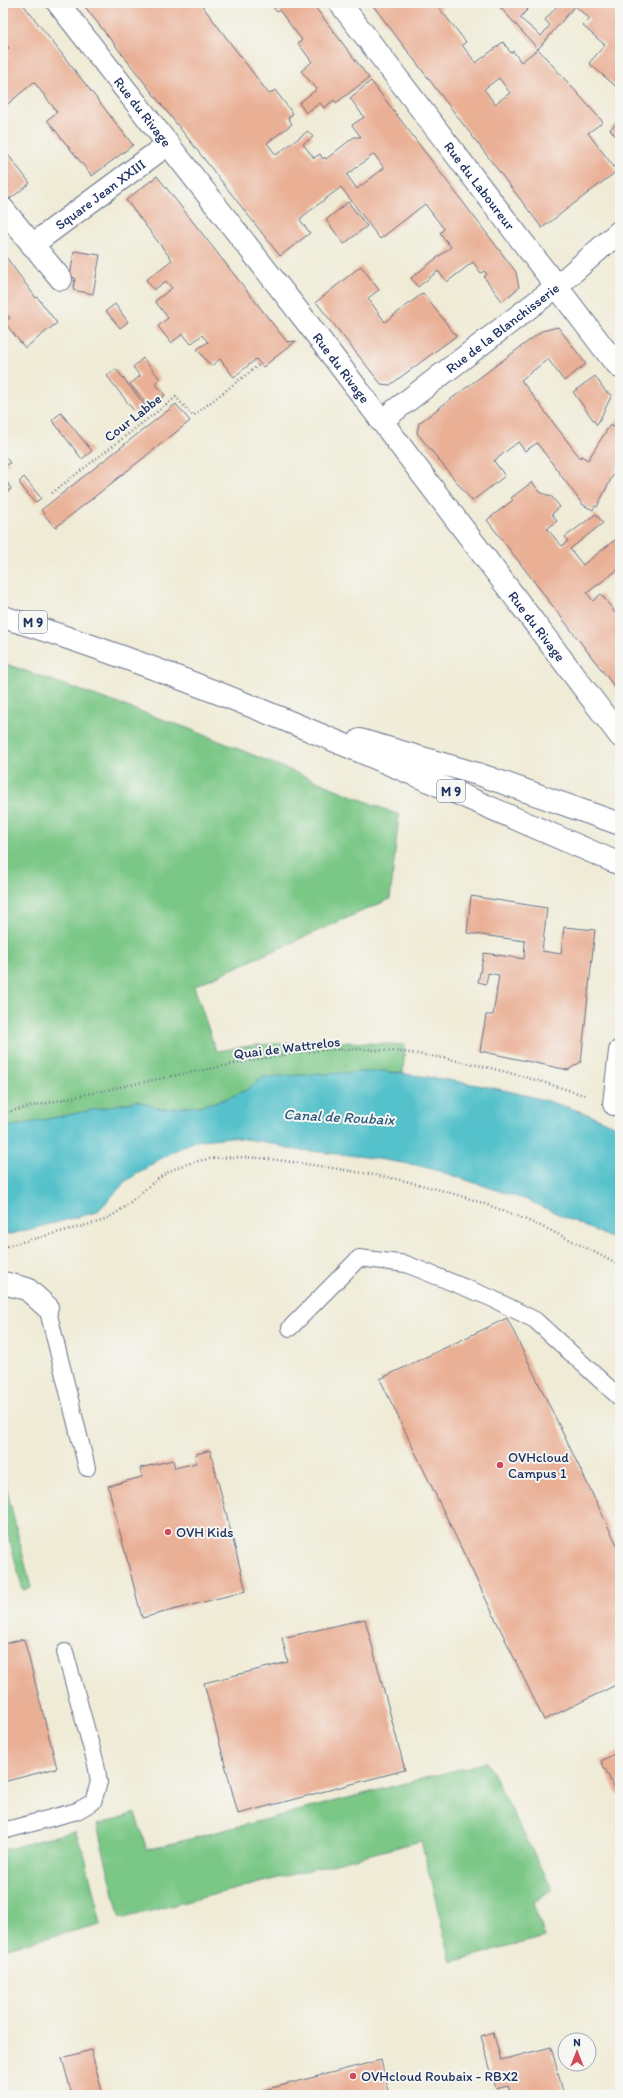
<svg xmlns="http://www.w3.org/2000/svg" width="623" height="2098" font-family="Itim,sans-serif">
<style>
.green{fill:#7ac786;stroke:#4a7b72}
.water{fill:#54c1cb;stroke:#387894}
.building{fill:#eab096;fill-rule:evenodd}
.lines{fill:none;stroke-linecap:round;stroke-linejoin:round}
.service-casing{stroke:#657188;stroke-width:18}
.minor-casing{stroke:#657188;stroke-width:24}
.primary-casing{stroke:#657188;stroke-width:24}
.path{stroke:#657188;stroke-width:2.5;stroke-dasharray:1 3;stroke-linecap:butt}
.service{stroke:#fff;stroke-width:16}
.minor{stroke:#fff;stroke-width:22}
.primary{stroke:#fff;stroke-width:22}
.poi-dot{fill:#d1495b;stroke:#f6f6f2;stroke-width:1.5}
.labels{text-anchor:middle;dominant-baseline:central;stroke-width:4;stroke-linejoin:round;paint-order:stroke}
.shield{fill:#f6f6f2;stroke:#5d6b8a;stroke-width:1}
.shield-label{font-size:13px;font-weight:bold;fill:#1b2f5e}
.street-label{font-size:14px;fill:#1b2f5e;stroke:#f6f6f2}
.poi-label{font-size:14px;fill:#1b2f5e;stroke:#f6f6f2;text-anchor:start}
.water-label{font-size:15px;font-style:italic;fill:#2c5b7f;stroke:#f6f6f2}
</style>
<rect width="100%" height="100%" fill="#f6f6f2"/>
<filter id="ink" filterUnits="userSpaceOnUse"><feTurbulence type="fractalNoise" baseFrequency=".025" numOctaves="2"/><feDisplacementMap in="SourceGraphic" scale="8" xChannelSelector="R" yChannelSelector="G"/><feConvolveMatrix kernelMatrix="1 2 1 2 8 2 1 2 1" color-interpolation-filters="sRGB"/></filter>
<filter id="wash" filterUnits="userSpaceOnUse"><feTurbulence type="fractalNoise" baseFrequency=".012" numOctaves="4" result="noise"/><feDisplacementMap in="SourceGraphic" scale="16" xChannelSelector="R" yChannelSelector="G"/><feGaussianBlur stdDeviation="0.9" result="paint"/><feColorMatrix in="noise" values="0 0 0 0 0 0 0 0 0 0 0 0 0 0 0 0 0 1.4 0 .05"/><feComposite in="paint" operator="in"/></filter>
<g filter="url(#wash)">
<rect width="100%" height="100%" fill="#efebd6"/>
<g class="green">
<path d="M3 663 190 729 399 815 390 899 194 986 216 1051 256 1045 330 1041 405 1045 403 1073 382 1071 264 1077 246 1090 223 1100 199 1106 162 1109 137 1101 3 1128Z"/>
<path d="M3 1474 31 1588 23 1590 6 1527H3Z"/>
<path d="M487 1762 552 1889 533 1903 545 1937 451 1962 421 1841 120 1919 97 1825 135 1813 147 1850Z"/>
<path d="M75 1831 85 1856 101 1924 3 1949V1850Z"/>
</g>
<path class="water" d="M382 1071C462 1081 547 1093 620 1128V1242L527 1200 439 1171 416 1165 358 1156 288 1149 272 1143 230 1137 194 1141 163 1157 126 1181 97 1212 3 1236V1128L137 1101 162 1109 199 1106 223 1100 246 1090 264 1077Z"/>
<g id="blocks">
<g class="building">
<path d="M3 3H22L133 145 92 176 47 120 57 112 34 82 3 108V52L9 48 5 43 3 45Z"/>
<path d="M82 3H200L269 94 275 90 293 114 288 118 292 124 267 143 276 155 308 131 313 137 303 144 314 158 320 154 323 159 325 157 326 159 354 137H361L352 125 364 117 350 98 371 81 516 272 519 288 502 301 484 277 487 274 484 271 481 273 473 262 447 282 438 271 418 287 411 278 451 247 440 233 444 229 425 204 380 239 341 187 302 217 300 220 310 233 280 256ZM374 154 384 168 357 189 347 175Z"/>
<path d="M270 3H312L369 78 336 103 334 100 324 108 320 103 306 113 299 103 317 89 301 71 312 62 298 43 302 40 279 10 277 12Z"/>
<path d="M371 3H444L445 5 440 9 466 42 462 45 476 63 503 42 511 53 513 51 521 62 538 49 603 122 588 133 617 171 542 228ZM499 78 510 93 495 104 484 89Z"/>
<path d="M501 3H533L520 18 541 36 550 25 545 20 560 3H620V90L589 63 605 45 583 26 590 19 575 6 538 49 499 6Z"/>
<path d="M617 123 620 126V135L617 138 610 129Z"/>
<path d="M5 151 30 183 10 199 3 190V153Z"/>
<path d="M157 176 287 342 296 341 263 367 256 359 234 377 220 359 211 366 197 349 208 342 202 335 191 344 183 334 171 343 158 326 168 318 155 301 172 288 166 281 154 290 146 280 172 260 126 200Z"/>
<path d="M348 202 367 226 344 244 326 220Z"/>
<path d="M74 251 100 255 93 294 73 290 75 278 70 277Z"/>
<path d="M3 253 36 298 37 297 57 323 25 348 4 322 10 318 3 309Z"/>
<path d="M361 266 379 290 368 298 385 322 423 293 456 336 390 385 381 384 316 302Z"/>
<path d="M115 304 128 322 120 328 106 311Z"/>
<path d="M558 327 586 364 564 381 548 359 521 380 580 458 581 456 588 460 610 425 613 427 620 416V461L597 507 595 506 593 510 583 505 537 443 525 451 518 442 494 461 505 476 472 501 417 433 419 423 542 331Z"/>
<path d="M143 358 160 379 155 383 165 395 149 407 130 384 140 376 133 367Z"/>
<path d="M116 369 147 408 138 416 107 376Z"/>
<path d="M595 376 606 392 612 395 597 425 573 392Z"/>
<path d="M176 404 190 421 55 528 41 510Z"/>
<path d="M61 413 92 451 82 459 52 420Z"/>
<path d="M3 454 10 463 3 467Z"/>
<path d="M3 475 11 489 3 495Z"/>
<path d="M24 477 41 498 35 503 20 484V481Z"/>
<path d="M532 482 540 492 552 497 560 507 552 514 557 521 547 529 562 546 568 541 565 537 596 514 603 523 570 549 583 565 620 536V568L587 593 593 601 601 594 620 619V694L487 520 513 500 511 498Z"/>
<path d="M471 896 547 908 542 951 561 954 564 927 595 930 581 1062 568 1070 480 1051 486 1015H493L499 975 488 973 486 984 478 982 484 953 524 959 525 941 467 933Z"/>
<path d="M507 1318 620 1551V1683L544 1720 380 1379Z"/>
<path d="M210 1450 246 1591 142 1618 108 1486 142 1477 140 1468 173 1460 175 1468 196 1463 194 1455Z"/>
<path d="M365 1619 405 1770 238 1814 204 1683 288 1662 282 1638Z"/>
<path d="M24 1639 57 1768 3 1782V1644Z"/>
<path d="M620 1751V1799L601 1761Z"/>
<path d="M493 2032 501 2060 551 2047 564 2095H511L508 2086 496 2089 481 2036Z"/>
<path d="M91 2050 103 2095H72L62 2058Z"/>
<path d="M381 2060 389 2095H248V2094Z"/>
</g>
</g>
</g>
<g filter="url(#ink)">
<use href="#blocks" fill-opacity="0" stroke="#657188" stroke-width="1"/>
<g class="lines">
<defs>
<g id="service">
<path d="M47 1307 87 1468"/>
<path d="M290 1328 359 1258 406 1264 491 1298 535 1320 620 1398"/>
<path d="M3 1831 77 1811 93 1802 99 1782 96 1764 65 1652"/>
</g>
<g id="minor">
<path id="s1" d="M58 3 309 325 620 736"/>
<path id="s2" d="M340 3 612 359 620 367"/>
<path d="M3 209 61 279"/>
<path id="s3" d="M32 245 168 144"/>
<path id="s4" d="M381 421 556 287 620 231"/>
<path d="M614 1104 620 1051"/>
<path d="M3 1283 27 1289 47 1307"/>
</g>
<g id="primary">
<path d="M3 617C215 682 417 777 620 864"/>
<path d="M360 740 481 775 620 824"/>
</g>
</defs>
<use href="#service" class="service-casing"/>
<use href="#minor" class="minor-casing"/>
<use href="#primary" class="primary-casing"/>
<g class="path">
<path d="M3 48 7 45"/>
<path d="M52 493 176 397 193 416 260 364"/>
<path d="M3 1113C68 1098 133 1084 198 1071 241 1063 283 1053 327 1050 410 1044 508 1070 587 1096"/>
<path d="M3 1247 102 1221C133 1207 152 1175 184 1165 224 1151 272 1159 313 1165 350 1171 388 1176 425 1186 494 1203 559 1232 620 1266"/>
</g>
<use href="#service" class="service"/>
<use href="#minor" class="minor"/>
<use href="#primary" class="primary"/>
</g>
</g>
<g class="poi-dot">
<circle cx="500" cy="1465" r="4"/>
<circle cx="168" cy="1532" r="4"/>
<circle cx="353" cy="2076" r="4"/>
</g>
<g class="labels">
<g class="shield">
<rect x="19" y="611" width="28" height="22" rx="3"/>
<rect x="437" y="780" width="28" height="22" rx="3"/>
</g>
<g class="shield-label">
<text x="33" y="622">M 9</text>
<text x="451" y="791">M 9</text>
</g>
<g class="street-label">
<text stroke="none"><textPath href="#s1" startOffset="138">Rue du Rivage</textPath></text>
<text stroke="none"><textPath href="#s2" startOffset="230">Rue du Laboureur</textPath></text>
<text stroke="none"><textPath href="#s3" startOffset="85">Square Jean XXIII</textPath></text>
<text stroke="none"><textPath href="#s4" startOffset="153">Rue de la Blanchisserie</textPath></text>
<text stroke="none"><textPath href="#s1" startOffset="462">Rue du Rivage</textPath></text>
<text transform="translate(133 418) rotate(-38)">Cour Labbe</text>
<text stroke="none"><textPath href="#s1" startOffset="786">Rue du Rivage</textPath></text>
<text transform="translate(287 1048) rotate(-7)">Quai de Wattrelos</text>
</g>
<g class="poi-label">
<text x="508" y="1457">OVHcloud<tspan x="508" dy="16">Campus 1</tspan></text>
<text x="176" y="1532">OVH Kids</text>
<text x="361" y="2076">OVHcloud Roubaix - RBX2</text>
</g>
<g class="water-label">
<text transform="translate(339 1117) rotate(3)">Canal de Roubaix</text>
</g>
</g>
<rect width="623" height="2098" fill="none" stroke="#f6f6f2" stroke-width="16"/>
<g transform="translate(577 2052)"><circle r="19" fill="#f6f6f2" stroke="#9ea6b7"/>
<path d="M0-3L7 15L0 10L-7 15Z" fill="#d1495b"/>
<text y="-6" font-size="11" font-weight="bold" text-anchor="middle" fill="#1b2f5e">N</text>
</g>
</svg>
